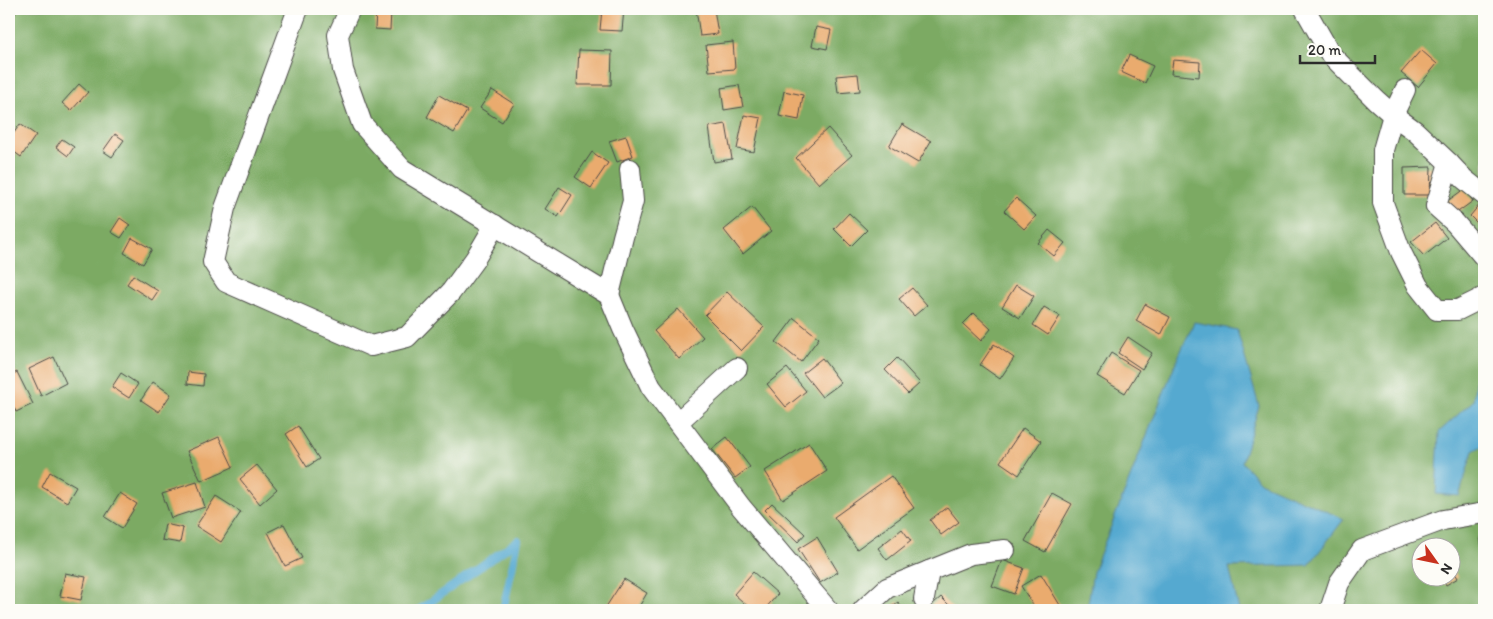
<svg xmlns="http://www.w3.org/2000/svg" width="1493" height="619" font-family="Itim,sans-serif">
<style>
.forest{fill:#7baa64;stroke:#536a48;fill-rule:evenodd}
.water{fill:#54a9d0;stroke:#406a7e}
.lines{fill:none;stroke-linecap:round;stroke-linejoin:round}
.stream{stroke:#54a9d0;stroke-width:8}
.building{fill:#eaab6e}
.street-casing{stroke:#494845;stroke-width:22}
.street{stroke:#fff;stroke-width:20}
</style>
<rect width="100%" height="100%" fill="#fdfcf7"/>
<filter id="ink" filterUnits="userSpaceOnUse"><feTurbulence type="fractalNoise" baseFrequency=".02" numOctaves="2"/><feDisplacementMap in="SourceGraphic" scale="10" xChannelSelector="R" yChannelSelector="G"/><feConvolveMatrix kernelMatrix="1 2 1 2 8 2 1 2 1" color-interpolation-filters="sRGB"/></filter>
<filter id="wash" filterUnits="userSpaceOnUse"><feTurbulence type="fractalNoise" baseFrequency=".0096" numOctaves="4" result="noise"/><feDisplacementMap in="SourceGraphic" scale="20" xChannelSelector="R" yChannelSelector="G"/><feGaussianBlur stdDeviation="1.12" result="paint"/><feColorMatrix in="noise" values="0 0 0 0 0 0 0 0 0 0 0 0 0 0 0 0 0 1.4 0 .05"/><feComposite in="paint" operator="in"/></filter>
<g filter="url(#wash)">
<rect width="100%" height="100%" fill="#f6ead6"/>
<path class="forest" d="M9 9H1484V610H9ZM1420 546H1450V576H1420Z"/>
<g class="water">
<path d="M1194 322 1237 330 1259 406 1242 462 1260 482 1344 519 1309 565 1229 567 1239 610H1087L1093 572 1175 364Z"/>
<path d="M1484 340V445L1473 451 1459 496 1436 494 1439 432 1473 401 1479 350Z"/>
</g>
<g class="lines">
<path class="stream" d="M419 610 518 540 503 610"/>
</g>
<g id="blocks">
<g class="building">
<path d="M9 9H18L9 23Z"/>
<path d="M602 9H624L622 31 600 30Z"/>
<path d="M696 9H714L718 34 700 36Z"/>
<path d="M376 10 391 11 390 30 375 29Z"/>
<path d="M816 27 831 30 827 49 812 46Z"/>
<path d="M733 42 735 69 709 71 706 45Z"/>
<path d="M579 50 612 51 611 85H577Z"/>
<path d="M1421 50 1437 64 1418 87 1401 73Z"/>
<path d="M1129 55 1153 66 1145 83 1121 72Z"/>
<path d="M1173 60 1200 62 1199 77 1171 74Z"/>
<path d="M858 74 860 91 838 93 836 76Z"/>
<path d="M79 84 88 92 71 111 62 103Z"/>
<path d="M739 85 743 107 724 110 721 88Z"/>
<path d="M492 90 514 104 502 122 480 108Z"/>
<path d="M784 91 803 95 799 120 779 116Z"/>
<path d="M439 95 467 111 454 133 427 117Z"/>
<path d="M744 115 761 118 754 152 737 149Z"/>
<path d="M20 124 36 135 21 157 9 148V140Z"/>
<path d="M726 124 732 159 714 162 709 127Z"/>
<path d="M902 124 931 141 918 163 889 146Z"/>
<path d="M828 128 852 155 819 184 796 158Z"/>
<path d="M115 134 124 140 112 157 103 151Z"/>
<path d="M626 136 633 156 617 162 609 141Z"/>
<path d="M62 139 74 147 68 156 56 147Z"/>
<path d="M592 152 608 163 591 188 575 177Z"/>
<path d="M9 155 14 159 9 166Z"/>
<path d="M1431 167 1430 195H1404V168Z"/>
<path d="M559 187 572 195 558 217 545 209Z"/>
<path d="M1464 189 1473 201 1455 214 1446 202Z"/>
<path d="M1016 198 1036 216 1024 229 1004 211Z"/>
<path d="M1481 203 1484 206V224L1481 227 1470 216Z"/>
<path d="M752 207 771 231 743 254 724 230Z"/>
<path d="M849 213 867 230 851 246 834 229Z"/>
<path d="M120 218 130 225 121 238 111 232Z"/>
<path d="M1435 223 1447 238 1424 256 1411 242Z"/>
<path d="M1049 230 1065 243 1054 256 1038 243Z"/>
<path d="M1484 231V243L1479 237Z"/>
<path d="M132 238 152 249 143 264 124 253Z"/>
<path d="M133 275 158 291 152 300 127 284Z"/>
<path d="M1016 285 1034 296 1020 318 1002 307Z"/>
<path d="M912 288 927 305 914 316 899 299Z"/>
<path d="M727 292 764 327 741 351 705 315Z"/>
<path d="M1145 304 1170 317 1161 335 1136 321Z"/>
<path d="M1044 307 1060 316 1048 335 1033 325Z"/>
<path d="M678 309 703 337 679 359 654 331Z"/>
<path d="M974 313 991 329 981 341 963 324Z"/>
<path d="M794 318 819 338 801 362 776 342Z"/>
<path d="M1128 337 1152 353 1142 369 1118 353Z"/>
<path d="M994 344 1014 358 1000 379 980 365Z"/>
<path d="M1111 353 1139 370 1125 393 1097 376Z"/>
<path d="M54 357 66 383 41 396 29 369Z"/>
<path d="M822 358 841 383 822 397 803 373Z"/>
<path d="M897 358 920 383 908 394 885 370Z"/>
<path d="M787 368 806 391 786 407 767 384Z"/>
<path d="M17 372 33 404 16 412 9 397V376Z"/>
<path d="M188 372 204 374 203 386 187 384Z"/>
<path d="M121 373 138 384 129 398 112 387Z"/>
<path d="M153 382 171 394 159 412 141 400Z"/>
<path d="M298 426 319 459 307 467 286 434Z"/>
<path d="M1023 428 1041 441 1019 475 1000 462Z"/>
<path d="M219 437 233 467 201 481 187 451Z"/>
<path d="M727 437 750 467 735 478 712 449Z"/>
<path d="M809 443 827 471 783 500 765 471Z"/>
<path d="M257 465 277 489 260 504 240 479Z"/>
<path d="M50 472 76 487 67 502 42 487Z"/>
<path d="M891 476 914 508 857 549 834 517Z"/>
<path d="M197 482 205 507 171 518 162 493Z"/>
<path d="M120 493 137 504 122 528 105 517Z"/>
<path d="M1052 493 1072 504 1045 552 1025 541Z"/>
<path d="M216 496 241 512 221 542 196 526Z"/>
<path d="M772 503 805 534 798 542 765 510Z"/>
<path d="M947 507 959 522 941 535 930 520Z"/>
<path d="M165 524 183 528 180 543 162 540Z"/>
<path d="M284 524 302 558 285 566 268 532Z"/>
<path d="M902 529 911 541 887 560 878 548Z"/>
<path d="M817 537 838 572 820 583 798 549Z"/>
<path d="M1484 537V554H1483L1480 538Z"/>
<path d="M1002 560 1024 568 1014 594 992 586Z"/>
<path d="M1450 565 1458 578 1446 585 1441 576H1450Z"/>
<path d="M753 572 778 594 764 610H752L734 594Z"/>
<path d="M65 573 86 577 81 600 60 596Z"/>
<path d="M1041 574 1063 610H1036L1021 586Z"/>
<path d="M624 579 647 593 637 610H604Z"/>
<path d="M941 597 954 610H926Z"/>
<path d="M898 602 904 610H887Z"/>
</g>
</g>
</g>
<g filter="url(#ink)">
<use href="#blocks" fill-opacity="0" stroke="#494845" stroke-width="1"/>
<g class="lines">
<defs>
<g id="street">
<path d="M298 9 225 208 213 262 226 282 371 346 407 337 451 292 475 259 495 225"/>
<path d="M350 9 338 35 343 70 362 124 402 169 609 295 623 329 651 387 741 507 828 610"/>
<path d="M1305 9 1331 55 1376 100 1393 115 1415 131 1449 163 1464 179 1484 195"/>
<path d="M1405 90 1393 115 1383 150V203L1401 252 1418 286 1437 310H1458L1484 297"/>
<path d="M1449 163 1436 206 1455 223 1484 257"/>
<path d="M609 295 623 237 633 201 630 169"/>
<path d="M678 422 737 368"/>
<path d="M924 599 929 571"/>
<path d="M863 610 887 588 971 554 1005 550"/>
<path d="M1330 610 1339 583 1362 550 1443 520 1484 513"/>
</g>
</defs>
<use href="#street" class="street-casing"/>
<use href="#street" class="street"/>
</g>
</g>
<rect width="1493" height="619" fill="none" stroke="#fdfcf7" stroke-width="30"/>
<g transform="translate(1436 562) rotate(123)"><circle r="24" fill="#fdfcf7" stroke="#a9a8a5"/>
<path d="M0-4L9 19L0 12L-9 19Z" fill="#c8321e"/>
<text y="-8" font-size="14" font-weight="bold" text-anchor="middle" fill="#2b2b2b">N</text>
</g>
<path d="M1300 55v8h75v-8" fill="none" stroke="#2b2b2b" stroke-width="2.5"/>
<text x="1308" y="55" font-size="15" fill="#2b2b2b" stroke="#fdfcf7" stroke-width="4" paint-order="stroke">20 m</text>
</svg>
